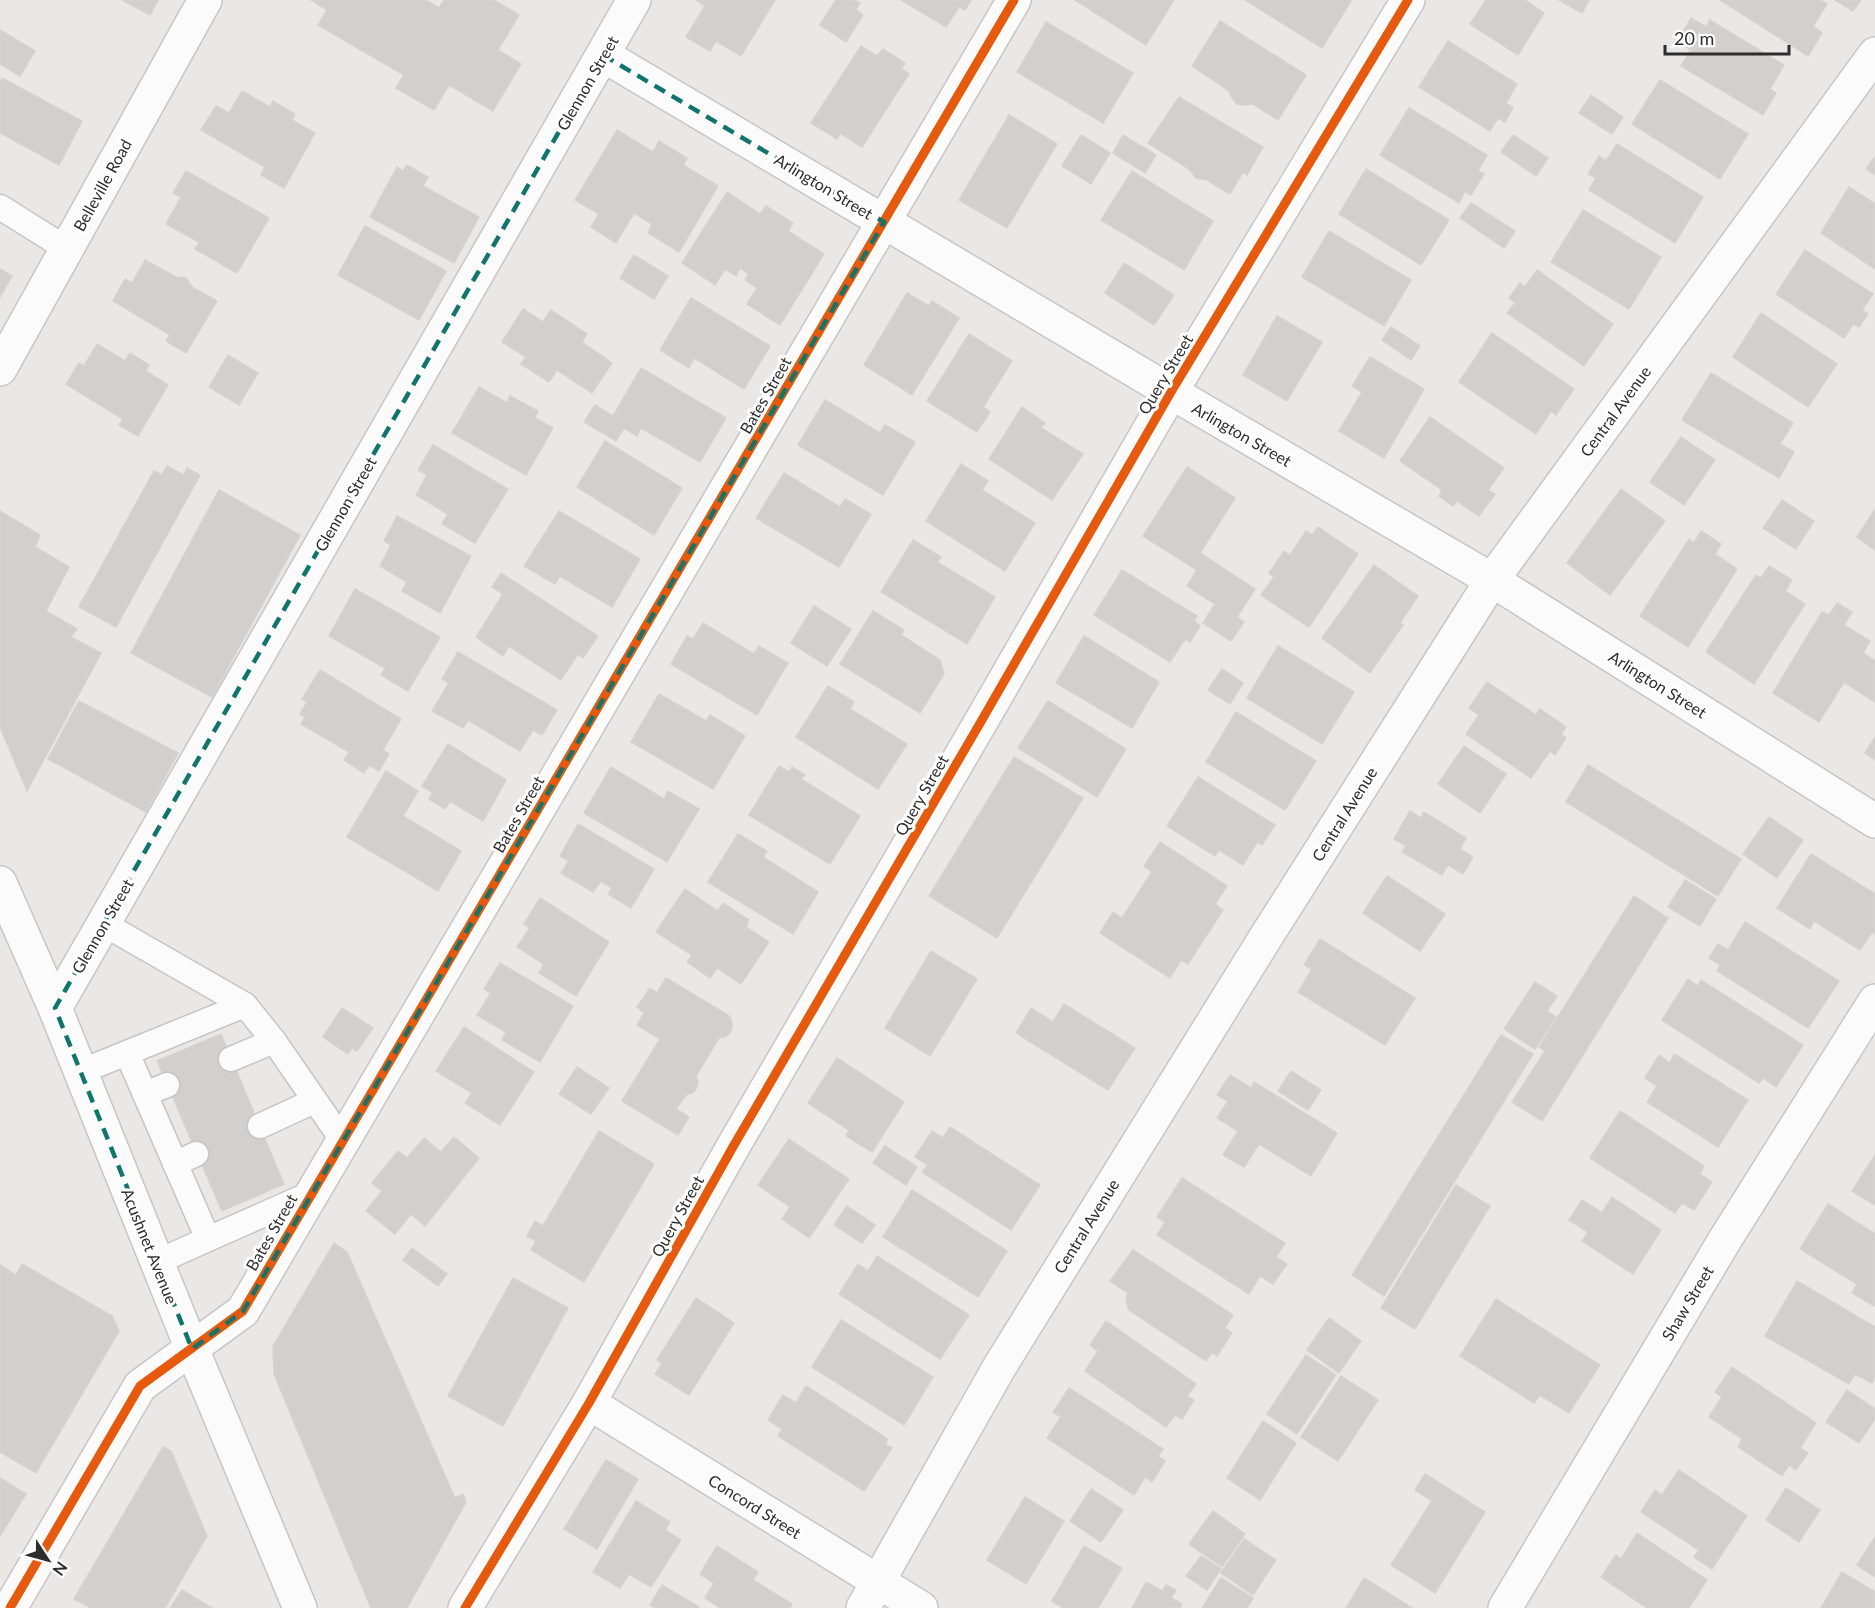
<svg xmlns="http://www.w3.org/2000/svg" width="1875" height="1608" font-family="Lato,sans-serif">
<style>
.building{fill:#d2cfcd;stroke:#d5d3d0;stroke-width:1.5}
.lines{fill:none;stroke-linecap:round;stroke-linejoin:round}
.service-casing{stroke:#c6c6c6;stroke-width:27}
.minor-casing{stroke:#c6c6c6;stroke-width:36}
.secondary-casing{stroke:#c6c6c6;stroke-width:36}
.service{stroke:#fcfbfb;stroke-width:24}
.minor{stroke:#fcfbfb;stroke-width:33}
.secondary{stroke:#fcfbfb;stroke-width:33}
.cycleway-casing{stroke:#fff;stroke-width:13}
.cycleway{stroke:#e8590c;stroke-width:9}
.marked{fill:none;stroke:#0f766e;stroke-width:4.5;stroke-dasharray:12 8;stroke-linejoin:round}
.labels{text-anchor:middle;dominant-baseline:central;stroke-width:6;stroke-linejoin:round;paint-order:stroke}
.street-label{font-size:16px;fill:#2d2d2d;stroke:#fff}
</style>
<rect width="100%" height="100%" fill="#eae7e4"/>
<g class="building">
<path d="M122 0H158L150 15Z"/>
<path d="M311 0H426L439 8 444 0H494L519 15 498 50 521 64 493 111 449 85 434 110 396 88 404 75 318 25 327 10Z"/>
<path d="M696 0H775L741 56 716 41 710 51 686 37 705 6Z"/>
<path d="M836 0H854L860 3 856 10 863 15 846 42 820 25Z"/>
<path d="M901 0H971L965 10 959 7 946 27Z"/>
<path d="M1075 0H1174L1146 45Z"/>
<path d="M1245 0H1350L1351 1 1322 48Z"/>
<path d="M1486 0H1525L1544 13 1518 55 1470 24Z"/>
<path d="M1559 0H1589L1582 13Z"/>
<path d="M1720 0H1820L1827 4 1813 26 1822 33 1808 56Z"/>
<path d="M1835 0H1861L1853 11Z"/>
<path d="M1691 18 1706 27 1710 20 1784 65 1770 89 1776 93 1763 115 1681 66 1691 50 1677 42Z"/>
<path d="M1220 21 1306 75 1278 120 1253 104 1245 105 1237 104 1232 98 1229 91 1192 66Z"/>
<path d="M1046 22 1133 73 1103 123 1017 72Z"/>
<path d="M0 30 35 51 20 76 0 64Z"/>
<path d="M1448 41 1517 84 1506 103 1513 108 1505 122 1498 118 1490 131 1419 87Z"/>
<path d="M861 46 877 56 883 49 905 63 901 68 909 74 862 147 840 133 837 139 811 123Z"/>
<path d="M2 78 82 121 59 165 0 133V83Z"/>
<path d="M1660 80 1748 134 1720 179 1632 124Z"/>
<path d="M242 91 270 107 273 101 295 114 292 120 315 133 284 188 261 175 265 167 201 130 216 106 229 113Z"/>
<path d="M1591 95 1623 117 1612 134 1579 113Z"/>
<path d="M1179 97 1263 147 1247 175 1243 172 1230 194 1207 180 1196 178 1189 169 1148 143Z"/>
<path d="M1409 108 1487 155 1478 171 1484 174 1471 195 1465 191 1459 203 1380 155Z"/>
<path d="M1009 115 1057 144 1007 228 959 200Z"/>
<path d="M617 130 653 152 659 141 687 158 683 165 718 186 679 252 648 233 652 224 634 213 616 243 591 227 599 214 575 200Z"/>
<path d="M1081 135 1110 153 1091 184 1062 166Z"/>
<path d="M1123 135 1156 155 1145 173 1113 153Z"/>
<path d="M1513 135 1548 158 1536 176 1501 152Z"/>
<path d="M1617 144 1703 197 1675 243 1589 190 1596 178 1588 174 1599 156 1606 161Z"/>
<path d="M1875 156V175L1866 169Z"/>
<path d="M407 165 428 177 423 186 479 217 454 263 370 217 397 167 403 171Z"/>
<path d="M1366 169 1449 220 1421 265 1339 214Z"/>
<path d="M186 171 269 218 237 273 195 249 199 242 166 224 181 197 173 193Z"/>
<path d="M1132 171 1213 221 1184 270 1101 220Z"/>
<path d="M1849 187 1875 204V269L1821 233Z"/>
<path d="M727 192 760 214 766 206 793 223 788 231 824 254 780 325 747 304 757 288 745 280 749 274 740 268 736 276 725 269 715 285 682 263Z"/>
<path d="M1471 203 1515 231 1504 248 1460 218Z"/>
<path d="M1583 210 1661 257 1629 309 1551 262Z"/>
<path d="M365 226 446 271 419 320 338 275Z"/>
<path d="M1329 231 1411 280 1384 326 1302 277Z"/>
<path d="M1805 250 1873 294 1862 310 1868 314 1859 327 1853 324 1844 338 1776 294Z"/>
<path d="M634 255 668 276 654 299 620 278Z"/>
<path d="M145 260 176 277 186 278 192 287 217 301 186 353 166 341 170 335 113 301 125 279 132 283Z"/>
<path d="M1124 263 1174 295 1154 325 1105 293Z"/>
<path d="M0 269 12 276 0 297Z"/>
<path d="M1537 270 1613 324 1584 366 1507 313 1515 303 1509 298 1520 283 1525 287Z"/>
<path d="M907 293 929 306 932 301 959 318 912 395 864 365Z"/>
<path d="M691 298 770 346 744 389 694 358 689 368 660 350Z"/>
<path d="M523 309 543 322 551 310 587 334 582 342 612 363 592 393 557 370 549 382 521 364 526 357 502 342Z"/>
<path d="M1761 313 1837 364 1808 407 1733 357Z"/>
<path d="M1277 316 1322 342 1287 401 1243 375Z"/>
<path d="M1391 327 1420 346 1411 360 1382 340Z"/>
<path d="M1492 333 1574 389 1556 415 1551 411 1536 434 1459 382Z"/>
<path d="M969 334 1012 361 983 407 990 412 977 432 927 401Z"/>
<path d="M97 344 125 361 130 353 149 365 146 371 168 385 138 436 119 425 123 419 66 384 79 363 84 366Z"/>
<path d="M228 355 258 373 239 405 209 387Z"/>
<path d="M1370 357 1424 389 1384 458 1339 431 1362 392 1352 386Z"/>
<path d="M641 368 726 418 700 462 641 428 637 436 624 428 616 441 584 422 595 405 613 416Z"/>
<path d="M1711 373 1793 423 1780 444 1794 452 1779 478 1682 420Z"/>
<path d="M479 387 507 403 510 396 538 411 535 418 553 428 526 475 452 433Z"/>
<path d="M825 400 880 433 885 425 915 442 883 495 798 445Z"/>
<path d="M1022 407 1045 423 1041 428 1083 454 1052 500 989 459Z"/>
<path d="M1430 417 1504 468 1488 490 1495 494 1479 516 1457 501 1453 506 1439 496 1442 490 1400 461Z"/>
<path d="M1681 437 1715 460 1684 505 1650 482Z"/>
<path d="M605 441 682 488 654 535 577 487Z"/>
<path d="M433 445 508 489 475 543 442 524 448 514 416 495 427 475 418 470Z"/>
<path d="M961 464 988 481 982 490 1035 523 1005 571 926 521Z"/>
<path d="M167 466 184 475 187 468 200 475 116 627 79 607 154 471 162 475Z"/>
<path d="M1187 467 1235 498 1200 553 1255 589 1237 617 1244 622 1231 641 1203 623 1215 604 1187 586 1197 570 1143 536Z"/>
<path d="M784 473 840 507 845 499 871 514 839 567 756 518Z"/>
<path d="M1621 489 1665 521 1610 595 1567 563Z"/>
<path d="M219 490 300 535 212 697 131 653Z"/>
<path d="M1782 500 1814 521 1796 549 1763 528Z"/>
<path d="M1875 509V550L1857 537Z"/>
<path d="M0 511 40 535 35 547 69 567 46 611 77 629 71 637 101 653 27 791 0 727Z"/>
<path d="M559 511 640 559 612 607 560 576 555 584 524 566Z"/>
<path d="M397 516 471 556 440 613 402 591 407 582 380 566 391 545 384 541Z"/>
<path d="M1318 527 1358 554 1309 627 1261 595 1274 577 1269 573 1284 551 1290 555 1306 531 1312 535Z"/>
<path d="M1701 531 1721 544 1715 554 1737 569 1688 647 1640 616 1689 539 1694 543Z"/>
<path d="M913 540 941 557 937 562 995 597 967 644 881 592Z"/>
<path d="M1374 565 1418 596 1400 623 1403 625 1370 673 1322 638Z"/>
<path d="M1769 566 1792 580 1785 591 1805 604 1754 684 1706 652 1756 575 1761 578Z"/>
<path d="M1122 570 1197 616 1194 621 1200 626 1190 642 1185 639 1170 662 1094 615Z"/>
<path d="M501 573 598 636 583 658 578 654 561 680 509 646 503 656 476 637 503 594 492 587Z"/>
<path d="M355 589 440 637 408 691 381 675 385 668 329 636Z"/>
<path d="M1837 603 1852 612 1844 625 1870 641 1863 653 1875 661V702L1844 682 1819 722 1773 693 1822 612 1829 615Z"/>
<path d="M814 606 851 629 827 666 791 643Z"/>
<path d="M873 611 904 630 901 635 940 660 944 674 920 713 840 664Z"/>
<path d="M703 623 754 654 759 646 788 663 757 715 671 664 687 636 693 639Z"/>
<path d="M1084 636 1159 682 1132 728 1056 683Z"/>
<path d="M1278 646 1354 692 1322 744 1247 698Z"/>
<path d="M458 652 557 710 542 735 533 730 520 751 468 720 463 728 432 711 449 683 442 679Z"/>
<path d="M1222 669 1243 683 1230 704 1208 690Z"/>
<path d="M320 670 401 719 383 750 389 754 379 771 369 765 364 773 344 760 349 752 301 724 305 717 300 714 307 702 302 699Z"/>
<path d="M1487 682 1536 715 1540 709 1566 727 1561 734 1566 738 1555 755 1550 751 1531 778 1466 734 1479 715 1469 708Z"/>
<path d="M828 686 854 702 850 709 907 744 878 789 796 737Z"/>
<path d="M659 694 706 721 710 715 745 736 713 789 631 742Z"/>
<path d="M79 701 178 753 146 812 48 759Z"/>
<path d="M1048 701 1126 749 1097 797 1018 748Z"/>
<path d="M1236 712 1316 761 1285 810 1206 762Z"/>
<path d="M1875 737V760L1865 753Z"/>
<path d="M448 744 506 780 483 821 450 801 445 809 429 799 433 793 422 786Z"/>
<path d="M1464 746 1506 774 1480 813 1438 784Z"/>
<path d="M1014 757 1083 798 997 938 929 896Z"/>
<path d="M1588 765 1741 859 1718 896 1566 802Z"/>
<path d="M779 766 789 772 792 767 805 775 801 779 860 816 830 864 749 815Z"/>
<path d="M611 767 664 799 668 791 699 809 667 862 584 813Z"/>
<path d="M386 771 418 791 403 816 461 851 438 891 347 837Z"/>
<path d="M1198 777 1275 825 1262 845 1257 842 1243 865 1219 850 1215 856 1167 826Z"/>
<path d="M1410 811 1421 818 1424 812 1466 838 1460 849 1473 857 1463 874 1448 865 1442 875 1402 852 1406 846 1394 839Z"/>
<path d="M1769 817 1803 840 1777 878 1743 854Z"/>
<path d="M578 824 654 869 631 908 608 894 612 888 601 881 593 892 561 873 569 861 560 856Z"/>
<path d="M738 834 767 851 763 857 818 892 793 934 708 882Z"/>
<path d="M1160 842 1227 886 1215 904 1223 910 1188 964 1181 960 1170 978 1100 933 1113 912 1122 918 1152 872 1144 866Z"/>
<path d="M1811 854 1875 894V934L1872 932 1860 950 1814 921 1810 929 1777 908Z"/>
<path d="M1387 876 1445 914 1420 951 1363 913Z"/>
<path d="M1685 880 1716 899 1700 926 1668 907Z"/>
<path d="M685 889 718 911 723 903 749 920 746 927 769 942 741 984 717 968 710 978 687 962 692 955 656 932Z"/>
<path d="M1634 896 1668 918 1542 1121 1512 1102 1545 1051 1539 1047Z"/>
<path d="M540 898 609 942 576 996 539 973 544 964 517 947 530 928 524 924Z"/>
<path d="M1745 922 1839 981 1808 1028 1717 971 1720 965 1709 958 1718 944 1728 950Z"/>
<path d="M1320 939 1415 998 1385 1045 1298 992 1312 969 1304 965Z"/>
<path d="M931 951 977 979 930 1056 885 1028Z"/>
<path d="M500 963 573 1006 540 1062 502 1040 506 1032 477 1015 491 993 484 989Z"/>
<path d="M666 978 728 1015 731 1019 732 1024V1029L729 1034 725 1037 719 1038 696 1076 698 1082 696 1089 692 1093 686 1095 676 1109 689 1117 678 1135 622 1101 660 1039 637 1025 644 1013 637 1007 650 988 657 993Z"/>
<path d="M1688 979 1698 986 1701 980 1803 1045 1776 1087 1763 1078 1759 1083 1662 1020Z"/>
<path d="M1535 982 1557 996 1547 1011 1556 1017 1535 1049 1504 1029Z"/>
<path d="M1064 1004 1135 1048 1108 1090 1016 1033 1031 1008 1053 1022Z"/>
<path d="M342 1008 373 1028 357 1051 352 1048 348 1054 323 1037Z"/>
<path d="M464 1027 534 1072 500 1125 465 1103 472 1093 436 1071Z"/>
<path d="M221 1034 284 1184 222 1211 157 1061Z"/>
<path d="M1501 1035 1533 1054 1384 1296 1352 1275Z"/>
<path d="M1674 1054 1748 1100 1718 1147 1647 1102 1657 1086 1645 1078 1659 1055 1670 1063Z"/>
<path d="M837 1058 904 1102 872 1152 846 1136 849 1130 808 1103Z"/>
<path d="M577 1067 609 1088 591 1114 559 1094Z"/>
<path d="M1291 1071 1321 1090 1308 1110 1278 1091Z"/>
<path d="M1230 1075 1251 1088 1254 1082 1337 1133 1311 1176 1259 1144 1244 1167 1223 1155 1238 1131 1217 1118 1228 1101 1217 1095Z"/>
<path d="M1620 1111 1704 1166 1700 1174 1712 1182 1694 1210 1682 1203 1675 1213 1590 1158Z"/>
<path d="M950 1127 1040 1185 1011 1230 922 1172 928 1165 915 1157 932 1131 943 1138Z"/>
<path d="M599 1131 654 1164 584 1282 531 1250 536 1241 527 1236 535 1221 543 1226Z"/>
<path d="M454 1137 479 1158 425 1226 411 1214 395 1234 366 1211 382 1191 372 1183 398 1151 407 1158 424 1138 441 1152Z"/>
<path d="M789 1139 849 1179 809 1238 782 1219 790 1207 758 1185Z"/>
<path d="M885 1146 917 1167 906 1185 873 1163Z"/>
<path d="M1875 1155V1205L1852 1191Z"/>
<path d="M1182 1178 1285 1243 1276 1257 1287 1264 1273 1284 1260 1276 1249 1294 1157 1235 1165 1222 1157 1217Z"/>
<path d="M1456 1185 1490 1206 1415 1329 1381 1308Z"/>
<path d="M912 1190 1007 1251 978 1297 883 1237Z"/>
<path d="M1612 1197 1661 1230 1633 1274 1582 1241 1588 1232 1569 1220 1582 1200 1602 1213Z"/>
<path d="M1828 1204 1875 1234V1304L1874 1306 1852 1293 1857 1284 1800 1249Z"/>
<path d="M847 1206 875 1225 862 1243 834 1225Z"/>
<path d="M334 1243 347 1252 455 1498 463 1494 466 1502 407 1608H371L274 1374 273 1346Z"/>
<path d="M412 1248 447 1274 438 1286 403 1260Z"/>
<path d="M1133 1250 1233 1315 1225 1328 1232 1333 1217 1356 1212 1352 1206 1361 1129 1310 1126 1301 1128 1293 1110 1281Z"/>
<path d="M877 1256 969 1315 940 1359 839 1294 858 1264 868 1271Z"/>
<path d="M22 1264 112 1316 119 1331 36 1473 0 1452V1265L16 1275Z"/>
<path d="M513 1278 568 1308 503 1426 448 1396Z"/>
<path d="M1797 1281 1875 1327V1378L1872 1383 1855 1374 1849 1384 1765 1336Z"/>
<path d="M696 1298 734 1323 689 1395 655 1374 662 1363 657 1360Z"/>
<path d="M1496 1299 1600 1365 1569 1413 1540 1395 1534 1403 1460 1356Z"/>
<path d="M1329 1318 1361 1341 1339 1373 1307 1350Z"/>
<path d="M841 1320 933 1377 904 1425 812 1367Z"/>
<path d="M1106 1321 1196 1384 1187 1396 1194 1400 1182 1419 1175 1415 1166 1427 1085 1371 1098 1351 1090 1345Z"/>
<path d="M1306 1355 1336 1375 1297 1434 1267 1414Z"/>
<path d="M1732 1367 1816 1423 1800 1448 1808 1453 1796 1470 1789 1465 1782 1476 1738 1447 1742 1439 1709 1417 1722 1397 1715 1392Z"/>
<path d="M1341 1376 1378 1400 1338 1461 1301 1437Z"/>
<path d="M806 1386 888 1439 885 1444 892 1448 864 1491 778 1436 782 1429 768 1420 783 1395 796 1403Z"/>
<path d="M1069 1388 1163 1449 1158 1456 1165 1461 1152 1482 1145 1477 1134 1495 1047 1438 1061 1417 1053 1412Z"/>
<path d="M1847 1390 1875 1409V1419L1859 1443 1826 1422Z"/>
<path d="M1263 1421 1296 1443 1260 1500 1227 1478Z"/>
<path d="M163 1447 171 1451 207 1536 165 1608H91L74 1599Z"/>
<path d="M606 1460 638 1479 597 1549 564 1529Z"/>
<path d="M1679 1470 1747 1516 1712 1569 1694 1557 1699 1550 1641 1512 1655 1490 1662 1495Z"/>
<path d="M1425 1474 1485 1512 1435 1593 1391 1565 1432 1501 1415 1490Z"/>
<path d="M0 1478 26 1494 0 1536Z"/>
<path d="M1786 1488 1820 1510 1799 1542 1766 1520Z"/>
<path d="M1091 1489 1123 1510 1101 1542 1070 1521Z"/>
<path d="M1025 1497 1064 1521 1026 1584 987 1560Z"/>
<path d="M636 1501 670 1522 665 1530 681 1540 651 1587 629 1574 620 1588 593 1572Z"/>
<path d="M1213 1511 1245 1534 1222 1567 1189 1544Z"/>
<path d="M1637 1533 1707 1580 1689 1608H1647L1601 1577 1616 1555 1621 1559Z"/>
<path d="M1875 1537V1577L1857 1565Z"/>
<path d="M1244 1539 1276 1560 1253 1595 1221 1573Z"/>
<path d="M717 1546 758 1572 753 1580 792 1604 790 1608H720L705 1598 714 1583 700 1574Z"/>
<path d="M1084 1546 1122 1568 1098 1608H1063L1052 1601Z"/>
<path d="M1201 1556 1221 1569 1207 1590 1186 1576Z"/>
<path d="M1842 1572 1875 1592V1608H1821Z"/>
<path d="M1221 1578 1253 1598 1247 1608H1202Z"/>
<path d="M1364 1578 1412 1608H1346Z"/>
<path d="M1146 1582 1162 1591 1166 1585 1176 1590 1171 1598 1182 1604 1180 1608H1132Z"/>
<path d="M662 1585 699 1607 698 1608H656L650 1605Z"/>
<path d="M182 1590 212 1608H170Z"/>
</g>
<g class="lines">
<defs>
<g id="service">
<path d="M0 207 67 249"/>
<path d="M104 924 245 1005 274 1041 343 1141"/>
<path d="M127 1053 208 1239 312 1193"/>
<path d="M231 1059 274 1041"/>
<path d="M80 1072 245 1005"/>
<path d="M145 1094 167 1085"/>
<path d="M260 1126 314 1101"/>
<path d="M175 1164 196 1154"/>
<path d="M157 1262 208 1239"/>
</g>
<g id="minor">
<path d="M603 55 1171 392 1492 580 1875 821"/>
<path d="M0 369 205 0"/>
<path d="M55 1008 634 0"/>
<path d="M589 1403 921 1608"/>
<path d="M10 1608 140 1386 243 1311 1014 0"/>
<path d="M465 1608 589 1403 734 1145 979 725 1171 392 1408 0"/>
<path d="M863 1608 1000 1366 1264 940 1492 580 1875 54"/>
<path d="M1505 1608 1726 1238 1875 1001"/>
</g>
<path id="secondary" d="M0 883 55 1008 192 1349 300 1608"/>
</defs>
<use href="#service" class="service-casing"/>
<use href="#minor" class="minor-casing"/>
<use href="#secondary" class="secondary-casing"/>
<use href="#service" class="service"/>
<use href="#minor" class="minor"/>
<use href="#secondary" class="secondary"/>
<defs>
<g id="cycleway">
<path d="M10 1608 140 1386 243 1311 1014 0"/>
<path d="M465 1608 589 1403 734 1145 979 725 1171 392 1408 0"/>
</g>
</defs>
<use href="#cycleway" class="cycleway-casing"/>
<use href="#cycleway" class="cycleway"/>
</g>
<path class="marked" d="M603 55 884 222 243 1311 192 1349 55 1008Z"/>
<g class="labels">
<g class="street-label">
<text transform="translate(587 83) rotate(-60)">Glennon Street</text>
<text transform="translate(102 185) rotate(-61)">Belleville Road</text>
<text transform="translate(824 186) rotate(31)">Arlington Street</text>
<text transform="translate(1165 374) rotate(-59)">Query Street</text>
<text transform="translate(765 395) rotate(-60)">Bates Street</text>
<text transform="translate(1615 411) rotate(-54)">Central Avenue</text>
<text transform="translate(1242 434) rotate(30)">Arlington Street</text>
<text transform="translate(345 504) rotate(-60)">Glennon Street</text>
<text transform="translate(1658 684) rotate(32)">Arlington Street</text>
<text transform="translate(921 795) rotate(-60)">Query Street</text>
<text transform="translate(518 814) rotate(-60)">Bates Street</text>
<text transform="translate(1344 814) rotate(-58)">Central Avenue</text>
<text transform="translate(102 926) rotate(-60)">Glennon Street</text>
<text transform="translate(677 1216) rotate(-61)">Query Street</text>
<text transform="translate(1086 1226) rotate(-58)">Central Avenue</text>
<text transform="translate(271 1232) rotate(-60)">Bates Street</text>
<text transform="translate(150 1246) rotate(68)">Acushnet Avenue</text>
<text transform="translate(1687 1303) rotate(-59)">Shaw Street</text>
<text transform="translate(755 1506) rotate(32)">Concord Street</text>
</g>
</g>
<g transform="translate(48 1560) rotate(126)" stroke="#ffffff" stroke-width="4.5" paint-order="stroke">
<path d="M0-4.5L10 22L0 15L-10 22Z" fill="#2d2d2d"/>
<text y="-9" font-size="16" font-weight="bold" text-anchor="middle" fill="#2d2d2d">N</text>
</g>
<path d="M1665 45v9h124v-9" fill="none" stroke="#2d2d2d" stroke-width="3"/>
<text x="1674" y="45" font-size="18" fill="#2d2d2d" stroke="#ffffff" stroke-width="4.5" paint-order="stroke">20 m</text>
</svg>
